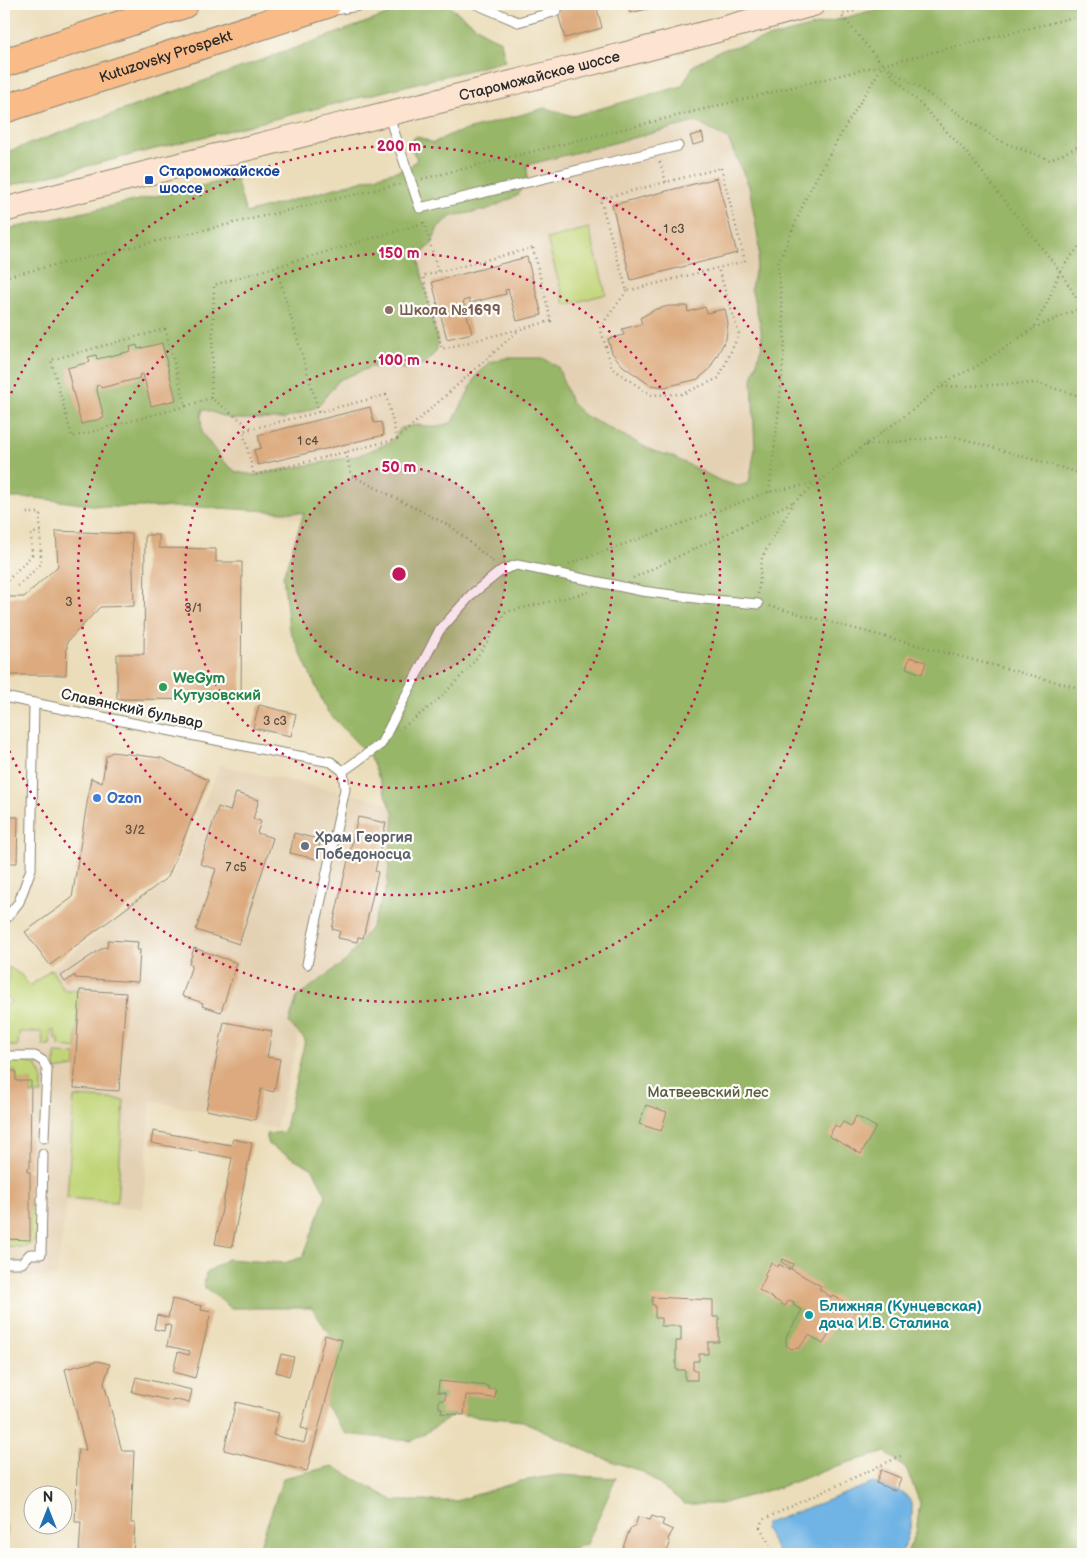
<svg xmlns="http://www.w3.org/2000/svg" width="1087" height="1558" font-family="'Balsamiq Sans',sans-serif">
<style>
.built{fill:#e4d1b4}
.green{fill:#c1d578;stroke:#768052}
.forest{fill:#98b668;stroke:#62704a;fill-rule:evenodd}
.water{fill:#6fb4e5;stroke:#4d7088}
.building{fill:#dcaa7e}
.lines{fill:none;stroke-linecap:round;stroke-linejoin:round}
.lane-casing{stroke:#8b8472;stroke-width:11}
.secondary-casing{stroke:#8b8472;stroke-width:26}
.primary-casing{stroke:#8b8472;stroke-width:30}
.path{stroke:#8b8472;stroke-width:2.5;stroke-dasharray:1 4;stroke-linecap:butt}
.lane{stroke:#fff;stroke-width:9}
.secondary{stroke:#fde4d0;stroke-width:24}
.primary{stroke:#f9bc89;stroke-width:28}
.ring{fill:none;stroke:#c2185b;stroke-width:2.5;stroke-dasharray:2.5 5}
.transit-dot{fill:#1a4fb4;stroke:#fdfcf7;stroke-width:2}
.education-dot{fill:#8d6e63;stroke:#fdfcf7;stroke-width:2}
.leisure-dot{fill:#2e9e5b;stroke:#fdfcf7;stroke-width:2}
.shop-dot{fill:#3f7fe0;stroke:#fdfcf7;stroke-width:2}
.worship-dot{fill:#6b7280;stroke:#fdfcf7;stroke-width:2}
.culture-dot{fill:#0f9aa8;stroke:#fdfcf7;stroke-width:2}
.labels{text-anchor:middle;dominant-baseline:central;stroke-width:4.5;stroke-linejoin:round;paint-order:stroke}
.number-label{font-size:12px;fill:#574b40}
.street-label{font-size:15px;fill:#2b2b2b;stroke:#fdfcf7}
.transit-label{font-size:15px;font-weight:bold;fill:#164399;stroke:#fdfcf7;text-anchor:start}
.education-label{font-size:15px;font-weight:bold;fill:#785e54;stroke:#fdfcf7;text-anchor:start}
.leisure-label{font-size:15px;font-weight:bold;fill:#27864d;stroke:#fdfcf7;text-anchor:start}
.shop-label{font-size:15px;font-weight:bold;fill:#366cbe;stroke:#fdfcf7;text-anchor:start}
.worship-label{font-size:15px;font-weight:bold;fill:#5b616d;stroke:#fdfcf7;text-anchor:start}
.park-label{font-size:15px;fill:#585e42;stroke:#fdfcf7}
.culture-label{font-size:15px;font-weight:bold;fill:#0d838f;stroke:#fdfcf7;text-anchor:start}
.centre{fill:#c2185b;stroke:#fdfcf7;stroke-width:2.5}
.ring-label{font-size:15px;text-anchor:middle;font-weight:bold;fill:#c2185b;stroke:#fdfcf7;stroke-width:4.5;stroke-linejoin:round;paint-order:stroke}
</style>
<rect width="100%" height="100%" fill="#fdfcf7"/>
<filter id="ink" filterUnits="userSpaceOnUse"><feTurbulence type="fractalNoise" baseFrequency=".02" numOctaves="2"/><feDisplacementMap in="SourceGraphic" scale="10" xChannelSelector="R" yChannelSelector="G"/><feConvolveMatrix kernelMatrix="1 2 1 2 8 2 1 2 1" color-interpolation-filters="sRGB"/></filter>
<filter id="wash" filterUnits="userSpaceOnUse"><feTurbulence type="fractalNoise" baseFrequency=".0096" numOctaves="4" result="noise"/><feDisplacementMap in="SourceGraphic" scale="20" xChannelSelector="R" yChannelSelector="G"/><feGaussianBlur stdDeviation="1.12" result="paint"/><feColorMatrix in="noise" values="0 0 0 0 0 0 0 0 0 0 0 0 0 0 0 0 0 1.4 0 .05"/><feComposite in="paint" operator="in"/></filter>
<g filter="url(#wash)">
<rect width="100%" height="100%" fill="#ebddba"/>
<g class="built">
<path d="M835 82 763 483 544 554 318 523 57 467 4 284Z"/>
<path d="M220 765 412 808 377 958 307 1001 276 1129 151 1100 143 1209 66 1202 57 1277 4 1276V1007L51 969 171 879Z"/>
</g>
<g class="green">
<path d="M589 228 606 294 565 305 547 239Z"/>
<path d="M9 967 21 975 30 986 51 969 64 990H80L76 1049 59 1046V1039H55V1031H51L50 1046H43L42 1032H19L18 1046H4V1007L11 1002 6 996H4V985L8 984Z"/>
<path d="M55 1054 76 1055 75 1067 55 1070Z"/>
<path d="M4 1061H23L36 1065 42 1076V1094H31V1081H16V1071H4Z"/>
<path d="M74 1097 124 1100 117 1202 67 1198Z"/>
<path d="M30 1199 37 1200 36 1240 26 1247 4 1246V1239H30Z"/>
</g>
<g class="forest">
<path d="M417 4H446L488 35 501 41 505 61 4 187V153Z"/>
<path d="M897 4H1083V1554H906L916 1533 920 1503 907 1470 886 1452 843 1464 780 1487 720 1504H685L643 1472 597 1456 523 1421 456 1414 412 1441 346 1434 320 1398 335 1343 312 1308H231L204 1287 206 1273 227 1259 284 1263 303 1257 326 1195 313 1169 269 1145 266 1134 284 1132 305 1040 289 1023 297 997 347 960 371 927 387 887 394 814 370 757 327 711 289 628 283 576 304 513 200 507H107L35 498H4V230L236 178 246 213 410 167 417 159 408 143 417 136 433 143 449 135 545 108 573 116 682 86 693 66 718 51ZM696 122 728 139 749 186 758 237 759 255 751 288 761 328 762 345 752 379 755 449 749 483 738 486 721 481 671 456 653 451 582 414 570 400 558 367 543 358H506L489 362 477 375 453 422 436 427 418 425 401 428 391 442 357 456 254 475 236 472 223 461 202 433 201 416 203 409 231 419H284L317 407 339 380 371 367 406 369 424 364 436 352 438 343 418 257 432 244 438 227 452 216 486 210 517 196 527 180V165Z"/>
<path d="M333 1466 394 1501H456L521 1481 558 1475 616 1478 587 1544 552 1554H257L283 1478Z"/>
</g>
<path class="water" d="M873 1483C883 1486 896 1489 904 1494 921 1505 907 1540 901 1554H779L765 1529V1524Z"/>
<g id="blocks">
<g class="building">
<path d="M555 4H596L602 28 565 38Z"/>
<path d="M628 4H655L656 7 630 13Z"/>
<path d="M702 133 704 142 693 145 690 136Z"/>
<path d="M717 178 737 253 631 280 612 205Z"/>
<path d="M527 257 542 315 517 321 508 289 505 290 506 294 470 303 469 299 463 301 472 333 447 339 432 282Z"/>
<path d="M669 306H687L688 312 705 307 707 313 725 309 728 323 726 339 709 370 698 379 665 387 650 385 623 366 612 353 608 339 624 335 622 329 642 324 640 318 656 309Z"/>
<path d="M162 343 176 400 151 406 143 374 139 375 140 378 101 388 100 385 96 386 104 418 81 424 67 368 90 362 88 357 96 355 97 359 131 351 130 347 137 345 138 349Z"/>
<path d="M370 407 374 423 381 422 384 435 258 465 254 450 261 448 258 435Z"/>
<path d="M56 531 132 534 134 606 100 607 67 642 66 675H4V597H24L58 566Z"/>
<path d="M145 535H159V548L216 549V562H242L241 700 117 699V654H144Z"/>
<path d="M910 657 926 662 922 674 906 668Z"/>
<path d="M259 705 296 714 291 736 253 728Z"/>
<path d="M112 752 161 758 208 780 168 877 50 965 25 932 72 898 91 778 102 783 106 756Z"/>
<path d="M236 793 259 800 253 819 261 821 257 833 273 838 239 944 196 930 216 869 200 864 218 807 230 811Z"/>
<path d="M4 817H18L17 863H4Z"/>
<path d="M358 817 386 823 375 871 378 872 363 938 358 937 357 942 338 938 340 931 332 929Z"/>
<path d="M294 833 321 840 316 859 290 853Z"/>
<path d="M108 940 138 942 137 950H140L138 982 75 978V975L65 982 61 976 104 947 107 948Z"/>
<path d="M194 948 237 963 221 1012 202 1006 203 1003 182 996 192 965 189 964Z"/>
<path d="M80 990 126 993 119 1091 74 1088Z"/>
<path d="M224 1022 272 1031 267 1057 280 1059 274 1092 261 1089 255 1120 206 1110Z"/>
<path d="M4 1071H16V1081H31L30 1168H27V1172H30V1240L4 1239Z"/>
<path d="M646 1105 667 1112 661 1131 639 1124Z"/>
<path d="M856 1116 876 1127 861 1154 829 1136 835 1125 839 1128 843 1122 851 1126Z"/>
<path d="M153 1131 231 1145 233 1139 252 1143 232 1247 215 1244 232 1158 151 1143Z"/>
<path d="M782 1259 793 1264 791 1269 821 1286 819 1289 831 1297 832 1295 857 1309 845 1328 836 1323 823 1344 809 1335 799 1348 792 1349 788 1347 786 1345V1337L802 1310 793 1305 794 1302 789 1300 785 1306 759 1290 766 1276 764 1275 771 1263 778 1267 779 1264 789 1270 790 1267 781 1262Z"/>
<path d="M652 1297 713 1300V1317H719V1342H708V1354H699V1361H693V1370H697V1380H685V1370H676V1341H681V1326H661V1318H655V1305H652Z"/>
<path d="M172 1299 202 1306 201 1310 211 1312 195 1378 173 1372 178 1352 189 1355 190 1351 167 1346 171 1326 165 1324 164 1331 154 1329 157 1315 168 1318Z"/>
<path d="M325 1335 342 1340 307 1471 224 1450 236 1402 279 1413 273 1435 304 1443 308 1430 301 1428Z"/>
<path d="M281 1354 294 1357 289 1376 276 1372Z"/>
<path d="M97 1361 110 1364 104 1383 122 1451H134L131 1523H135L133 1554H79L81 1522H75L78 1449 86 1450 65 1369Z"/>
<path d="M136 1377 192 1390 189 1403 173 1399 172 1401 132 1392Z"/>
<path d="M439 1381 488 1386V1389H496L495 1398 466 1395 464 1415 441 1413 442 1408H439V1400H445V1393L438 1392Z"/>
<path d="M881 1470 901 1478 896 1491 876 1483Z"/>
<path d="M652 1516 664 1520 662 1525 673 1530 668 1539 670 1544 666 1554H624L625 1552 623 1547 630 1529 635 1526 638 1517 650 1520Z"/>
<rect x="4" y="1524" width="3" height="30"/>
</g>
</g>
</g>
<g filter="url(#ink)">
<use href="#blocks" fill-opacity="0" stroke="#8b8472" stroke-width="1"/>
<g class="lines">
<defs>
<g id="lane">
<path d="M476 4 518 22 557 11"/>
<path d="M329 11 369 4"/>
<path d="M388 114 420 208 678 146"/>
<path d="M4 697 255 748 331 762 343 771 345 789 307 964"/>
<path d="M343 771 381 744 439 631 472 594 502 570 517 565 642 591 703 599 758 604"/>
<path d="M4 921 19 902 31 869 34 703"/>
<path d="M4 1056H35L43 1061 47 1069 44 1138"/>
<path d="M4 1263H22L30 1254H41L43 1154"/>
</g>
<g id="secondary">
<path id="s1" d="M4 210C273 139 545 79 813 4"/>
</g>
<g id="primary">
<path d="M4 63 184 4"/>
<path id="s2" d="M4 109 327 4"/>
</g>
</defs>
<use href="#lane" class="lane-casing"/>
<use href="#secondary" class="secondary-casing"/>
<use href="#primary" class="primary-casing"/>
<g class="path">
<path d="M854 7 855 11 842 14 843 17 883 65 967 153 1060 271 1083 309"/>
<path d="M889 68 1000 141 1050 160 1083 144"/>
<path d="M660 162 666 182"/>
<path d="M721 168 745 261 627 291 600 199Z"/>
<path d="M422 179 1083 15"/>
<path d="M424 222 438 272"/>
<path d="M533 248 551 321 442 349 423 276Z"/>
<path d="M276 267 319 412"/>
<path d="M4 277 400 184"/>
<path d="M627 291 600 327 612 368 651 395 682 394 719 378 739 334 718 268"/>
<path d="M1034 328 1083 307"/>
<path d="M165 329 186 406 72 437 51 360Z"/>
<path d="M942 387 1037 383 1083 397"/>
<path d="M386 395 397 439 254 475 243 431Z"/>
<path d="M211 398 214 285 424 223"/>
<path d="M186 406 211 398 251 428"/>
<path d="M397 439 519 330"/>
<path d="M866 445 953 436 1083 474"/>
<path d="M346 452 351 475 452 527 493 562"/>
<path d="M769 492 778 417 785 341 778 264 808 193 845 127 883 65"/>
<path d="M569 564 769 492 815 483"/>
<path d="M633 578 793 502"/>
<path d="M4 584 32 555 31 534 41 531"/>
<path d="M18 586 41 564 40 513H24"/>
<path d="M758 594 762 557 794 502 865 445 910 412 940 387 954 377 974 368 1033 329 1048 301 1060 271 1083 241"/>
<path d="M769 606 1083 689"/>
<path d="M403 727 436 702 472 665 506 612 590 592"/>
<path d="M775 1554 760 1527 762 1520 903 1455"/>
</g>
<use href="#lane" class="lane"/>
<use href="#secondary" class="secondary"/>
<use href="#primary" class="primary"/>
</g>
</g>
<circle cx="399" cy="574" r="107" fill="#c2185b" fill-opacity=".12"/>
<g class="ring">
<circle cx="399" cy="574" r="107"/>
<circle cx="399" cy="574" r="214"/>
<circle cx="399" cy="574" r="321"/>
<path d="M5 407A428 428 0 1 1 5 741"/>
</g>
<rect class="transit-dot" x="144" y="175" width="10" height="10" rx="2.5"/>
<circle class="education-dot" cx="389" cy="310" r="5"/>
<circle class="leisure-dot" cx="163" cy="687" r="5"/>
<circle class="shop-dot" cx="97" cy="798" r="5"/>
<circle class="worship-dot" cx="305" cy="846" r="5"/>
<circle class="culture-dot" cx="809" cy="1315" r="5"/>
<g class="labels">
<g class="number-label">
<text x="674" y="229">1 с3</text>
<text x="308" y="441">1 с4</text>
<text x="69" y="602">3</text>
<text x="193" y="608">3/1</text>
<text x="275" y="721">3 с3</text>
<text x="135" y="830">3/2</text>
<text x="236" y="867">7 с5</text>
</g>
<g class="street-label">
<text stroke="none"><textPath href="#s2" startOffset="170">Kutuzovsky Prospekt</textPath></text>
<text stroke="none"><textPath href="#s1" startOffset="552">Староможайское шоссе</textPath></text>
<text transform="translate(132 709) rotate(12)">Славянский бульвар</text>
</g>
<g class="transit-label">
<text x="159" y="171">Староможайское<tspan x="159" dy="17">шоссе</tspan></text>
</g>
<g class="education-label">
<text x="399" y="310">Школа №1699</text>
</g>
<g class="leisure-label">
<text x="173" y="678">WeGym<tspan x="173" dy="17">Кутузовский</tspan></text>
</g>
<g class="shop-label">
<text x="107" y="798">Ozon</text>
</g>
<g class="worship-label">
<text x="315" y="837">Храм Георгия<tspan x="315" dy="17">Победоносца</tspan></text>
</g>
<g class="park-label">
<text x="708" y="1092">Матвеевский лес</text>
</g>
<g class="culture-label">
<text x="819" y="1306">Ближняя (Кунцевская)<tspan x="819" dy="17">дача И.В. Сталина</tspan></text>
</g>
</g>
<circle cx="399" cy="574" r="8" class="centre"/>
<g class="ring-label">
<text x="399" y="151">200 m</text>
<text x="399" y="258">150 m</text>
<text x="399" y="365">100 m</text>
<text x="399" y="472">50 m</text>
</g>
<rect width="1087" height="1558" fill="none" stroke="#fdfcf7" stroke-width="20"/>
<g transform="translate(48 1510)"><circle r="24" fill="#fdfcf7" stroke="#a9a8a5"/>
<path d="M0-4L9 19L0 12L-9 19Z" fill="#1f6fb2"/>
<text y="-8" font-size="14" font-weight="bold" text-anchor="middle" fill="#2b2b2b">N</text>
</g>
</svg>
